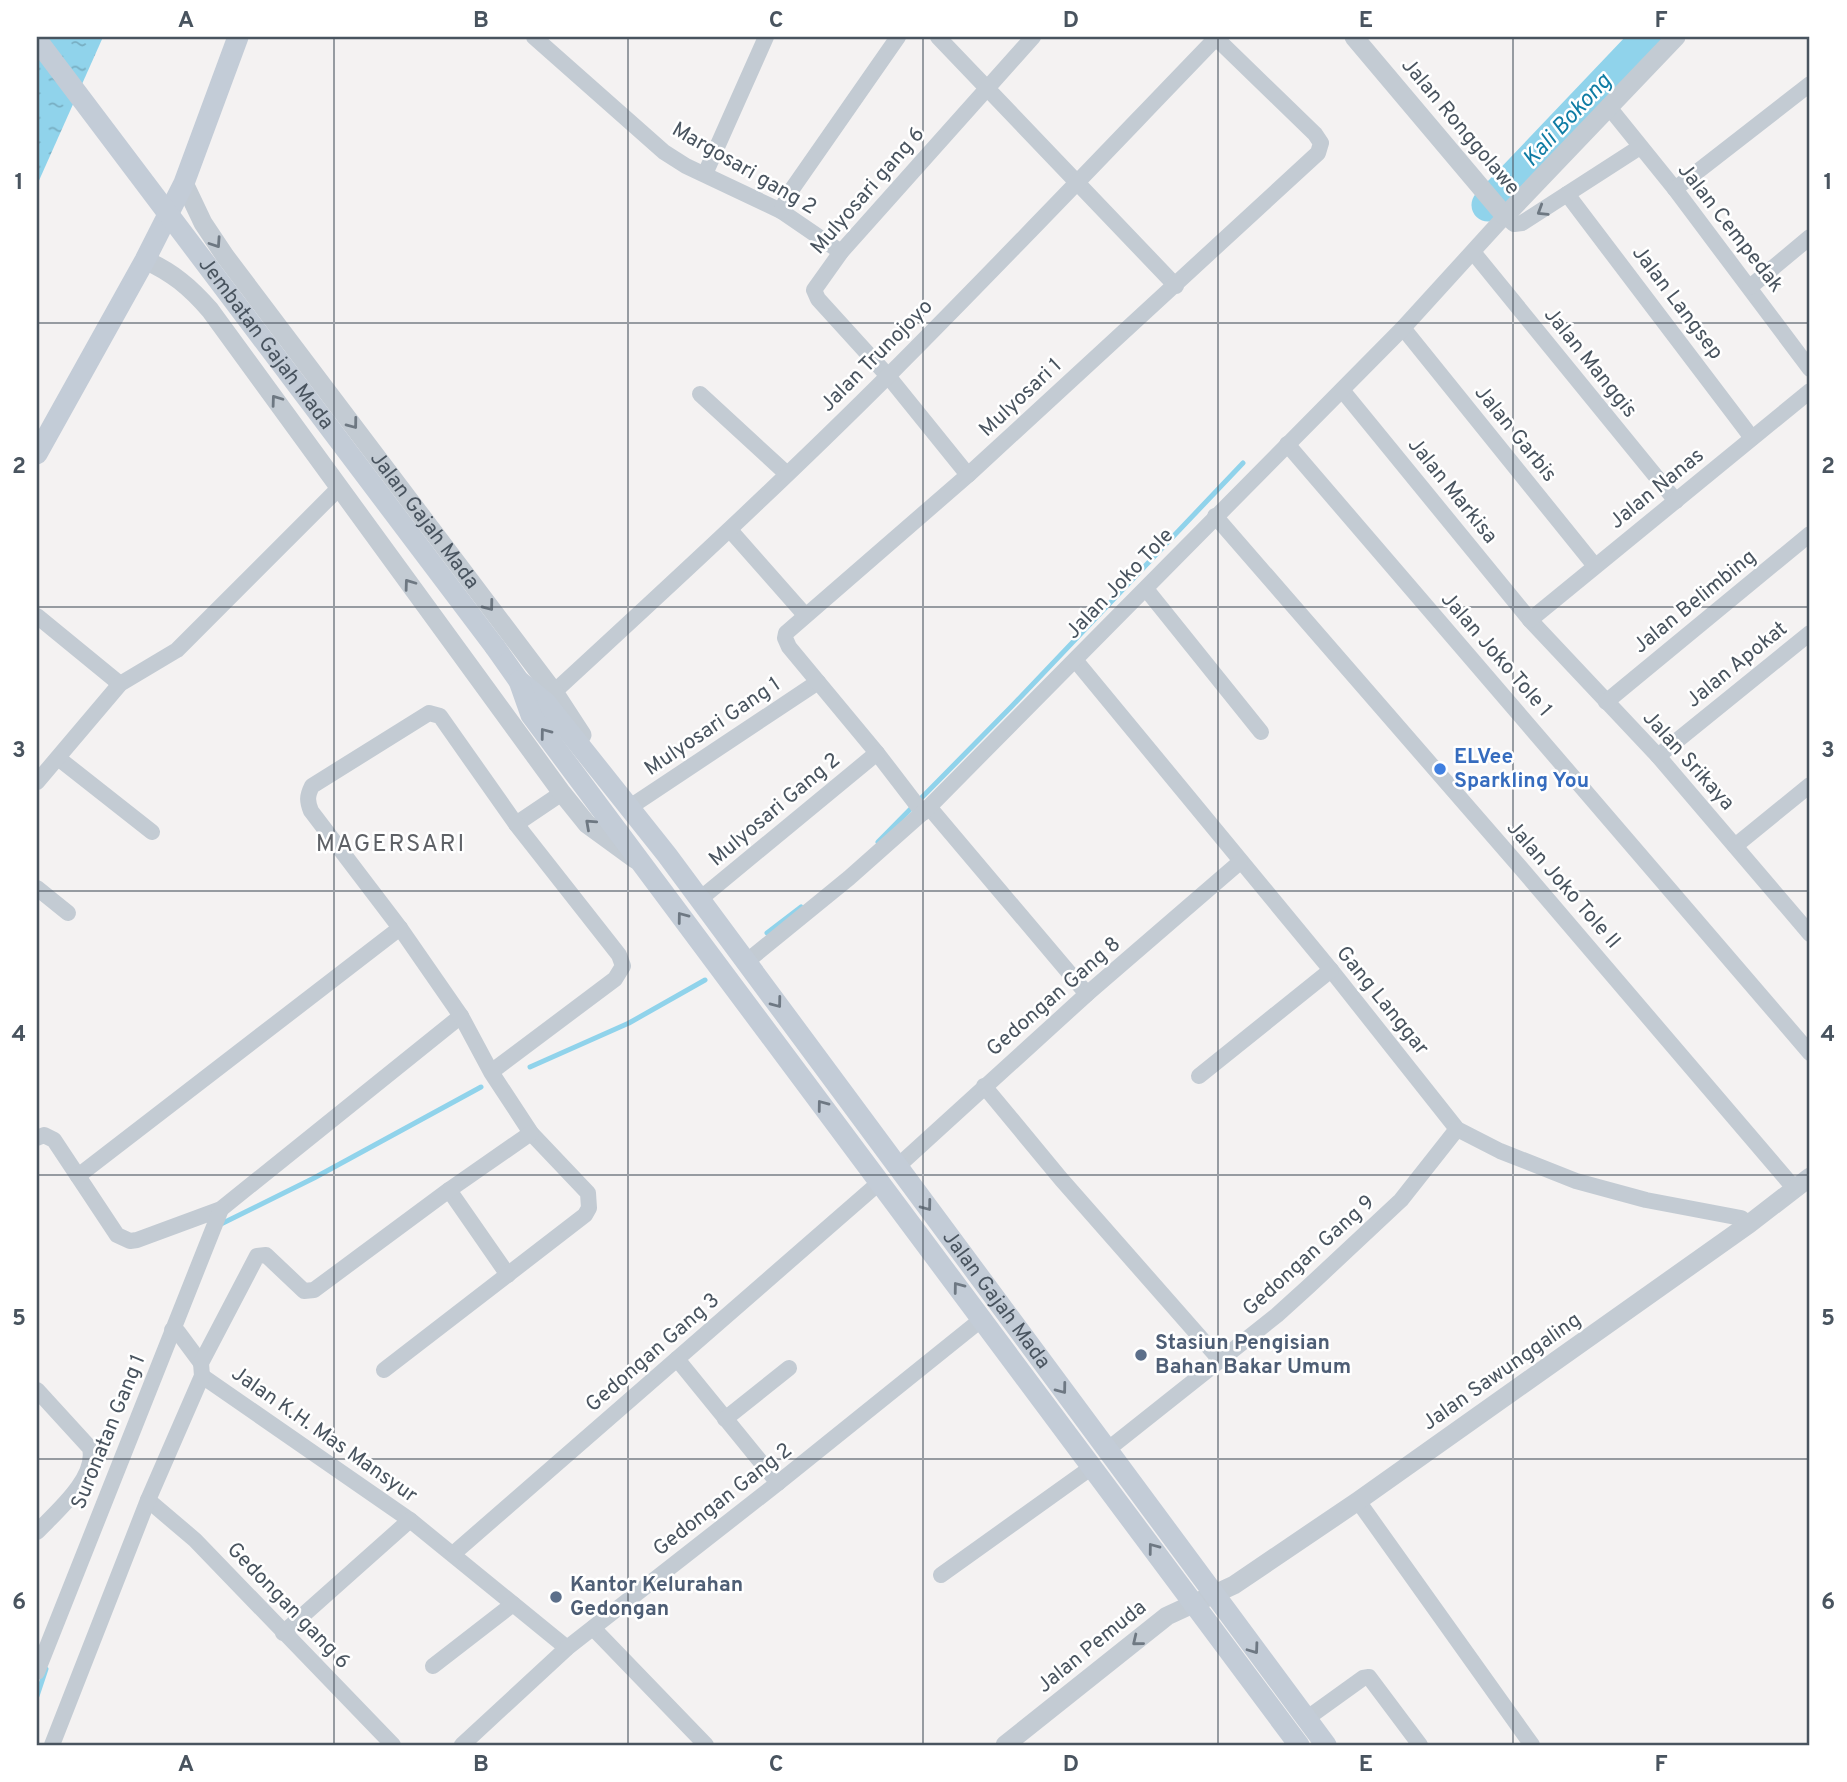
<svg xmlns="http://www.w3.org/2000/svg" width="1847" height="1782" font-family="Overpass,sans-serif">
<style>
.water{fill:url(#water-ripples)}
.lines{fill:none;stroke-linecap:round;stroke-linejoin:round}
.stream{stroke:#90d3eb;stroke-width:5}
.river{stroke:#90d3eb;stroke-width:33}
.minor{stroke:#c3cbd3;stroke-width:16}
.tertiary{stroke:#c3cbd3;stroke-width:19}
.secondary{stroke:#c3ccd7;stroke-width:21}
.secondary-bridge{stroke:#c3ccd7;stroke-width:21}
.oneway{stroke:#6e7882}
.oneway2{stroke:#6e7883}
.grid{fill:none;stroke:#49545f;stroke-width:2;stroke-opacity:0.55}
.shop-dot{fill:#3f7fe0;stroke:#fff;stroke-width:2.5}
.service-dot{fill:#5c6f8a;stroke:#fff;stroke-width:2.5}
.labels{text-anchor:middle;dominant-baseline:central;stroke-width:5;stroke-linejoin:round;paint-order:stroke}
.street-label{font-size:21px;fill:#49545f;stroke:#fff}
.shop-label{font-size:21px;font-weight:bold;fill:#366cbe;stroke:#fff;text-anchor:start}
.service-label{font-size:21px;font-weight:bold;fill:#4e5e75;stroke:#fff;text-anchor:start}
.water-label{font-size:23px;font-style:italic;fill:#0f7ca4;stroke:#fff}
.quarter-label{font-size:24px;letter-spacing:2px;fill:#5e6166;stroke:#fff}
.neatline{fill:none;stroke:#49545f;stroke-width:2.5}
.grid-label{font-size:23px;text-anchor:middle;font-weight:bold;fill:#49545f}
</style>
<defs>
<pattern id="water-ripples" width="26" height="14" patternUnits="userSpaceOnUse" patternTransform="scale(1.75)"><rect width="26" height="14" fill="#90d3eb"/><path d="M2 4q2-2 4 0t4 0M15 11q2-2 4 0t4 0" fill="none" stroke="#78aec2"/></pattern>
</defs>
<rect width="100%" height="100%" fill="#f4f2f2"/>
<path class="water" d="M37 37H103L37 185Z"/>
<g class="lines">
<g class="stream">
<path d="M878 842 1012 706 1243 463"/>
<path d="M767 933 801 907"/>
<path d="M530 1067 629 1023 705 980"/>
<path d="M221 1224 314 1178 481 1087"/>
<path d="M37 1696 46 1669"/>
</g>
<path class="river" d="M1488 205 1648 37"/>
<g class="minor">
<path d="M534 37 664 152 686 166 781 211 841 252"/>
<path d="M938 37 1176 286"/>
<path d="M1608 106 1675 189 1810 369"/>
<path d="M705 174 766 37"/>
<path d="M1675 189 1810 84"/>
<path d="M1567 194 1752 438"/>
<path d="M781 211 790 192 898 37"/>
<path d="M1473 252 1676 501"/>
<path d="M1750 287 1810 237"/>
<path d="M1403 328 1595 566"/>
<path d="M1342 390 1530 620 1658 756 1810 934"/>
<path d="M700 394 787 474"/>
<path d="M1287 444 1810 1053"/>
<path d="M968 475 888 376 818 299 814 290 841 252 1033 37"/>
<path d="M1215 516 1520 867 1795 1189"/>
<path d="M730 530 805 615"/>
<path d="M1146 589 1261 732"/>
<path d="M37 616 120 684"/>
<path d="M1530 620 1810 391"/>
<path d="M1076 661 1331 970 1457 1129 1500 1151 1576 1181 1646 1200 1741 1218 1749 1224"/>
<path d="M554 692C667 588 780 484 889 375 1000 264 1108 150 1217 37"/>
<path d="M1606 702 1810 534"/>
<path d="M1658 756 1810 633"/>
<path d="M58 758 152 832"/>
<path d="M37 782 120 684 177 650 339 488"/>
<path d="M630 807 818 682"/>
<path d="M929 807 1087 994"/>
<path d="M923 813 877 753 789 647 785 638 786 633 968 475 1318 153 1321 143 1315 134 1216 38"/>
<path d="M516 824 562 793"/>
<path d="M1735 846 1810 785"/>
<path d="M37 888 68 913"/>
<path d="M700 899 877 753"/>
<path d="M746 962 849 878 929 807 1403 328 1505 216 1514 224 1522 223 1640 147"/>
<path d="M1199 1076 1331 970"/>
<path d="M984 1086 1061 1179 1221 1361"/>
<path d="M37 1138 44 1135 54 1140 117 1235 130 1241 137 1240 221 1209 461 1016"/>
<path d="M898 1166 1087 994 1240 862"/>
<path d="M78 1176 400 928"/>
<path d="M449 1190 508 1275"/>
<path d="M172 1330 178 1332 201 1363"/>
<path d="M677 1359 778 1483"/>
<path d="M384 1370 585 1215 589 1208 588 1193 531 1133 491 1072 461 1016 400 928 311 811C307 801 307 796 312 786L429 713 440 716 516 824 619 955 623 966 615 979 491 1072"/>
<path d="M202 1376 410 1520 567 1648"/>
<path d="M37 1390 90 1448C97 1478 56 1512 37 1532"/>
<path d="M725 1419 789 1368"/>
<path d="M1107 1450 1277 1315 1309 1286 1401 1200 1457 1129"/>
<path d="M148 1500 195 1540 393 1745"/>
<path d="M1358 1501 1532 1745"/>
<path d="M453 1554 880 1182"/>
<path d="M941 1575 1092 1467"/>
<path d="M593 1628 706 1745"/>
<path d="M283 1633 410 1520"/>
<path d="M433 1666 513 1604"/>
<path d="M37 1672 221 1209"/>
<path d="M1306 1719 1363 1678 1369 1677 1420 1745"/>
<path d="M52 1745 148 1500 202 1376 201 1363 257 1256 266 1255 304 1291 314 1290 449 1190 531 1133"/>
<path d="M462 1745 567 1648 778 1483 982 1319"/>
</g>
<g class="tertiary">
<path d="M1354 37 1505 216 1676 37"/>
<path id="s1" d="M184 183 203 223 225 256 554 692 582 735"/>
<path d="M145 260C172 272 190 287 210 310L562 793 587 824 635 859"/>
<path d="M1005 1745 1167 1616 1234 1585 1358 1501 1749 1224 1810 1177"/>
</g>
<g class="secondary">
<path d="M37 454 145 260 184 183 238 37"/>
<path id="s2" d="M495 647 519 681 546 703 667 855 1326 1745"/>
<path d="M519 681 531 715 1299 1745"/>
</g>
<path class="secondary-bridge" id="s3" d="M37 40 495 647"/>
</g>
<defs><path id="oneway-chevron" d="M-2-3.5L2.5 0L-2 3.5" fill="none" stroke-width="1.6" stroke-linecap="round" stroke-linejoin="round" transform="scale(1.75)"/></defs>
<g class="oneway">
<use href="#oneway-chevron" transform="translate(1542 211) rotate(148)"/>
<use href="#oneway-chevron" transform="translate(216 243) rotate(56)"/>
<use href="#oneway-chevron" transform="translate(276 400) rotate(-126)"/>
<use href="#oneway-chevron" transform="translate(353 424) rotate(53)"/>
<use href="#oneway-chevron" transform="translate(409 584) rotate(-126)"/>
<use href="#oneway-chevron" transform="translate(489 606) rotate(53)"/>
<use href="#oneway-chevron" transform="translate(590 824) rotate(-138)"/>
<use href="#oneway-chevron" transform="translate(1137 1641) rotate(141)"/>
</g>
<g class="oneway2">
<use href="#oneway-chevron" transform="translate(545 733) rotate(-127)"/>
<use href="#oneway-chevron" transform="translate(682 917) rotate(-127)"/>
<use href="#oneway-chevron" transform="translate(777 1003) rotate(53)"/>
<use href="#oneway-chevron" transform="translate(822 1105) rotate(-127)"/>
<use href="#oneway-chevron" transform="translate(927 1206) rotate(53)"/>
<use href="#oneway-chevron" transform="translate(958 1287) rotate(-127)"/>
<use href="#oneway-chevron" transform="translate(1062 1389) rotate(53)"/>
<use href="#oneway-chevron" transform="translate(1153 1548) rotate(-127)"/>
<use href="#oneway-chevron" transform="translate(1254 1649) rotate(54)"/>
</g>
<path class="grid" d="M334 37V1745M628 37V1745M923 37V1745M1218 37V1745M1513 37V1745M37 323H1810M37 607H1810M37 891H1810M37 1175H1810M37 1459H1810"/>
<circle class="shop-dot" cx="1440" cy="769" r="7"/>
<g class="service-dot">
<circle cx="1141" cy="1355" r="7"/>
<circle cx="556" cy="1597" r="7"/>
</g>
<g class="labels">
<g class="street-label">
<text transform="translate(1460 127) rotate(50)">Jalan Ronggolawe</text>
<text transform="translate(744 169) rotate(30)">Margosari gang 2</text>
<text transform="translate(868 191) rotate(-49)">Mulyosari gang 6</text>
<text transform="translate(1730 228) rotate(52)">Jalan Cempedak</text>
<text transform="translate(1677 303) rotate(53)">Jalan Langsep</text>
<text stroke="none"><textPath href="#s3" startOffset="380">Jembatan Gajah Mada</textPath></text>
<text transform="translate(877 356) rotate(-45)">Jalan Trunojoyo</text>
<text transform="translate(1590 363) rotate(51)">Jalan Manggis</text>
<text transform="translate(1021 398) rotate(-43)">Mulyosari 1</text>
<text transform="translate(1515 434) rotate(51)">Jalan Garbis</text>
<text transform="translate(1657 489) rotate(-39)">Jalan Nanas</text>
<text transform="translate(1452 491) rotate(51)">Jalan Markisa</text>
<text stroke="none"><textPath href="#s1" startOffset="415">Jalan Gajah Mada</textPath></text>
<text transform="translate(1120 584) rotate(-46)">Jalan Joko Tole</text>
<text transform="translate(1695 602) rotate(-39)">Jalan Belimbing</text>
<text transform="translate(1496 655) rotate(49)">Jalan Joko Tole 1</text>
<text transform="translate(1737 665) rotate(-39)">Jalan Apokat</text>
<text transform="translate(713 727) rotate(-34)">Mulyosari Gang 1</text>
<text transform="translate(1688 761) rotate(48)">Jalan Srikaya</text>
<text transform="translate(775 810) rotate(-40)">Mulyosari Gang 2</text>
<text transform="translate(1563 885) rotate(49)">Jalan Joko Tole II</text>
<text transform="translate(1054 997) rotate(-41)">Gedongan Gang 8</text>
<text transform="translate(1382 1001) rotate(51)">Gang Langgar</text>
<text transform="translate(1309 1256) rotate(-42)">Gedongan Gang 9</text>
<text stroke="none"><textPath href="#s2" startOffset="824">Jalan Gajah Mada</textPath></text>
<text transform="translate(653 1353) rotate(-41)">Gedongan Gang 3</text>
<text transform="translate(1502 1372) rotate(-35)">Jalan Sawunggaling</text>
<text transform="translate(109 1432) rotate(-68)">Suronatan Gang 1</text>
<text transform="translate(324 1435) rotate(35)">Jalan K.H. Mas Mansyur</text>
<text transform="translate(723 1500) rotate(-38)">Gedongan Gang 2</text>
<text transform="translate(288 1606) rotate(46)">Gedongan gang 6</text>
<text transform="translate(1092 1647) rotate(-39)">Jalan Pemuda</text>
</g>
<g class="shop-label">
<text x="1454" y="757">ELVee<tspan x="1454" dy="24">Sparkling You</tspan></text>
</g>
<g class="service-label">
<text x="1155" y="1343">Stasiun Pengisian<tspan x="1155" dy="24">Bahan Bakar Umum</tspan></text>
<text x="570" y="1585">Kantor Kelurahan<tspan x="570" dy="24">Gedongan</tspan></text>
</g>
<g class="water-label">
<text transform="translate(1568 121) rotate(-47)">Kali Bokong</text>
</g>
<g class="quarter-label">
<text x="391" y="845">MAGERSARI</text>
</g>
</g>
<rect width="1847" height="1782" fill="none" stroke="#ffffff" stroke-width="77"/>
<rect x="38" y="38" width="1770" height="1706" class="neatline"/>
<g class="grid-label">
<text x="186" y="27">A</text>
<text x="481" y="27">B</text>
<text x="776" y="27">C</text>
<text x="1071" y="27">D</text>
<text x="1366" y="27">E</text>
<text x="1661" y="27">F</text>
<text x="19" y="189">1</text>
<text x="1828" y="189">1</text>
<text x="19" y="473">2</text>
<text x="1828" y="473">2</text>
<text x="19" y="757">3</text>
<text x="1828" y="757">3</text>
<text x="19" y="1041">4</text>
<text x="1828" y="1041">4</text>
<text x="19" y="1325">5</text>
<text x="1828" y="1325">5</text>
<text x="19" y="1609">6</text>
<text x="1828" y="1609">6</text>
<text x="186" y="1771">A</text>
<text x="481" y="1771">B</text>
<text x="776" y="1771">C</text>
<text x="1071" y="1771">D</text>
<text x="1366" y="1771">E</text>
<text x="1661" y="1771">F</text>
</g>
</svg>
